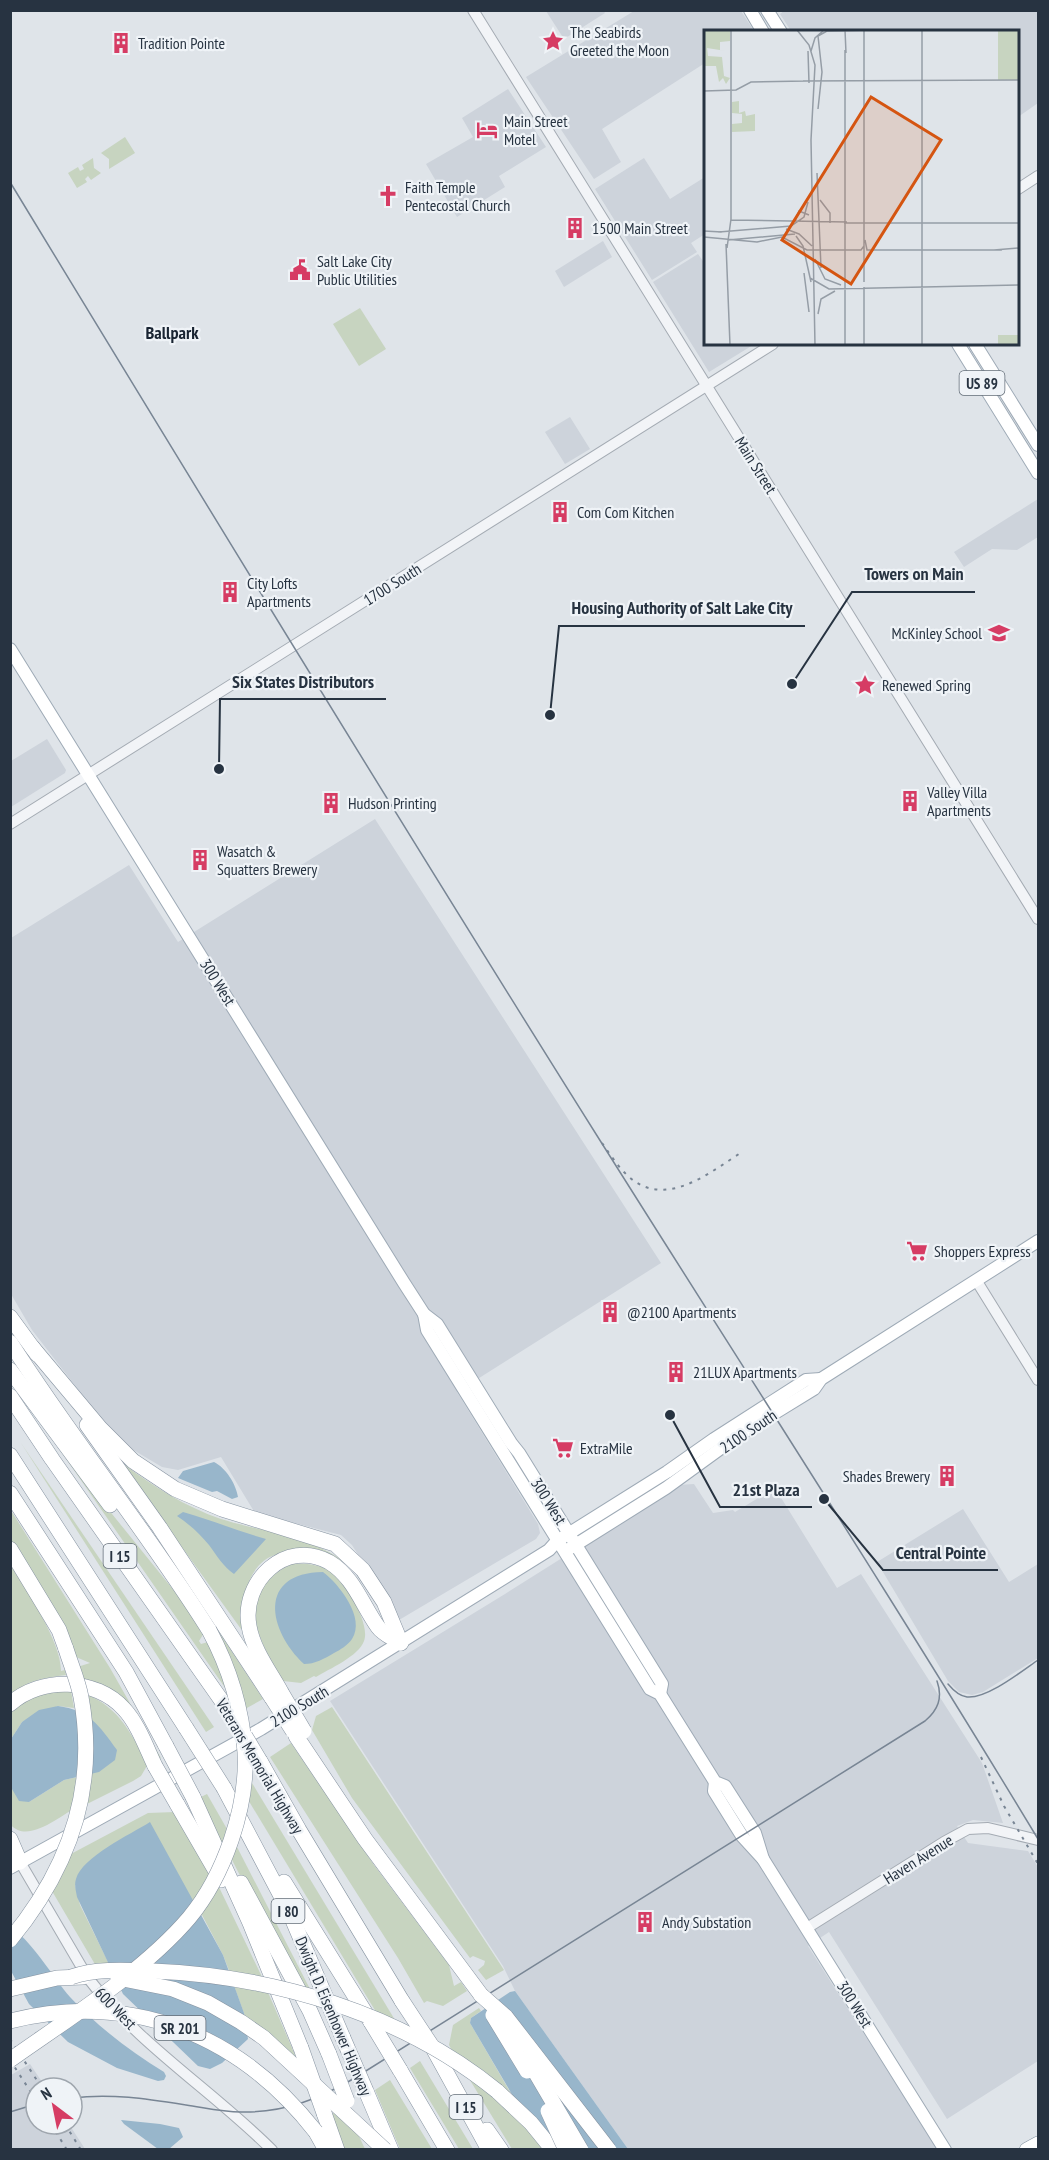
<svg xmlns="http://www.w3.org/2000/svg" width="1049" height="2160" font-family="'PT Sans Narrow',sans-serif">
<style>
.built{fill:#cdd3db}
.green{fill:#c7d4c0}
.water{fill:#98b6cb}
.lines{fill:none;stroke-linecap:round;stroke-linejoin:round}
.minor-casing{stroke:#a4abb3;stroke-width:12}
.major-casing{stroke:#9eaab6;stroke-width:14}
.highway-casing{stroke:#8693a1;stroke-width:16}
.minor{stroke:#f2f4f7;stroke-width:10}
.major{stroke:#fff;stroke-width:12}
.highway{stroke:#fff;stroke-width:15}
.tram{stroke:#788594;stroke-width:1.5}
.rail{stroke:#788594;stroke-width:2;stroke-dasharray:3 6;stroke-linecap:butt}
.highway-bridge-casing{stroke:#8693a1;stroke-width:16;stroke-linecap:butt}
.highway-bridge{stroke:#fff;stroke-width:15}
.labels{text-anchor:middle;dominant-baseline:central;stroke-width:4.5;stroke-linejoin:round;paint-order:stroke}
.shield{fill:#eff3f7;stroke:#636d78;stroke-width:1.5}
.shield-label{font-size:15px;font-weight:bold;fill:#273341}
.poi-label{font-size:16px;fill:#273341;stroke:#eff3f7;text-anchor:start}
.street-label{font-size:16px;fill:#273341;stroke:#eff3f7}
.neighbourhood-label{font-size:18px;font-weight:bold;fill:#192432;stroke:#eff3f7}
.inset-road{fill:none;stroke:#959da6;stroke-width:1.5}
.view{fill:#d55511;fill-opacity:0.15;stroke:#d55511;stroke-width:3}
.inset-edge{fill:none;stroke:#273341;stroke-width:3}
.leader{fill:none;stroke:#273341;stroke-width:2}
.callout-dot{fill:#273341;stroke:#eff3f7;stroke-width:2}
.callout-label{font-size:18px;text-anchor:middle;font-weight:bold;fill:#273341;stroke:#eff3f7;stroke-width:4.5;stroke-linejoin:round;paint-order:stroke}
</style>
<rect width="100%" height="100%" fill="#dfe4e9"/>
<g class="built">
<path d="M603 10 605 13 564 39 546 11Z"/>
<path d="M785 10 1038 11V103L1018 117V32L791 31 780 14Z"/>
<path d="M634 11H741L754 31 706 32 705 63 602 129 621 162 594 179 526 77Z"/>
<path d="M508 89 546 147 499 176 505 187 457 217 426 164 473 137 462 118Z"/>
<path d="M644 158 670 199 705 177V234L691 243 697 252 652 280 595 189Z"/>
<path d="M603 241 612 257 564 287 555 271Z"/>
<path d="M698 254 705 264 706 344H752L753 345 709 372 653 282Z"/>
<path d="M570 417 590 449 565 464 545 432Z"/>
<path d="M1038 499V537L1017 550 992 549 964 567 954 552Z"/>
<path d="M47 739 66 770 65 773 11 807V761Z"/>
<path d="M375 819 661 1263 457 1392 538 1524 540 1533 536 1539 399 1620 352 1545 341 1535 255 1513 221 1457 178 1470 162 1467 125 1445 97 1414 32 1330 11 1294V938L129 865 178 942Z"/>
<path d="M694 1484 713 1513 733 1510 735 1512 775 1488 837 1588 861 1574 982 1763 1003 1823 973 1820 957 1826 968 1843 1028 1851 1038 1867V2061L947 2119 829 1932 808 1946 937 2149H628L515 1991 503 1966 330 1701 505 1594 678 1485Z"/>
<path d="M963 1509 1009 1582 1038 1564V1658L983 1692 972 1695 959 1692 948 1681 877 1562Z"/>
<path d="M30 2064 46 2088H36V2124H69L85 2149H11V2075Z"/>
</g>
<g class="green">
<path d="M125 137 135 153 109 169V159L101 153Z"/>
<path d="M93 158 94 168 101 173 91 180 88 176 85 179 87 182 77 188 68 173 78 167 80 171 84 169 82 165Z"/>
<path d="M360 308 386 349 359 366 333 324Z"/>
<path d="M12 1381 87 1483 188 1608 204 1633 199 1641 201 1644 208 1642 228 1692Z"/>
<path d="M21 1443 214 1727 206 1732Z"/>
<path d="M125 1465C154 1487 186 1507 221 1519 262 1532 317 1537 349 1566 329 1552 321 1552 297 1553 291 1553 284 1553 278 1554 247 1562 241 1601 243 1628L241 1629 124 1467Z"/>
<path d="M10 1509 110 1668 161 1758 157 1760 134 1720 77 1677 74 1668 90 1663 69 1654 11 1547Z"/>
<path d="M10 1564C26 1591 61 1640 61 1671L65 1670 66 1675C45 1678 25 1680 11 1696Z"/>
<path d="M292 1564C305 1563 317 1564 328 1570 344 1580 371 1623 364 1641 359 1656 329 1669 316 1677L314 1676 301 1683 283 1681C267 1652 240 1615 266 1583 274 1574 281 1569 292 1564Z"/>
<path d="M209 1617 263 1699 245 1709 232 1661Z"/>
<path d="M71 1691 74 1708 58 1706 22 1722 11 1739V1711C31 1696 45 1692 71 1691Z"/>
<path d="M86 1694C121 1709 130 1733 148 1764L141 1776 133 1781 83 1806Z"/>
<path d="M332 1707 504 1970 486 1980 478 1970 484 1965 485 1961 473 1956 470 1958 352 1798 312 1730 316 1716Z"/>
<path d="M291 1743 374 1865 449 1965 454 1986 461 1982 467 1991 443 2006 427 2001 424 2003 398 1958 270 1757Z"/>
<path d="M10 1775 29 1802 64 1780 77 1777 72 1810C56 1819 27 1843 11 1825Z"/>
<path d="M249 1778 395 2020 379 2017 247 1798Z"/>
<path d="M207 1794 227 1829 222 1844 197 1799Z"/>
<path d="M175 1812 210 1873 195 1900 75 1885 80 1905 110 1966H96L52 1891 69 1855 148 1813Z"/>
<path d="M236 1845 311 1991 298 1988 231 1858Z"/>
<path d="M218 1885 263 1979 230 1973 223 1955 201 1913Z"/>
<path d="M233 1983 267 1990 296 2057 245 2016Z"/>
<path d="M479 2008 481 2011 471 2018 470 2023 513 2097 454 2054 449 2045 453 2025Z"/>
<path d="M420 2061 473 2149H459L410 2068Z"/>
<path d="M465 2072 506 2103 544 2149H512Z"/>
<path d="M390 2080 432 2149H400L375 2090Z"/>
<path d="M335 2112 357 2132 365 2149H343L331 2115Z"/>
</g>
<g class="water">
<path d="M214 1462C226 1468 236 1484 238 1497L232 1499 217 1491 212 1492 178 1478 183 1471Z"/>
<path d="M183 1512C211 1520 238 1531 266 1539L234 1574C223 1566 217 1556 209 1545 200 1534 189 1524 177 1516Z"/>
<path d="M323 1572C339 1584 366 1618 352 1639 348 1645 340 1650 334 1653 324 1659 315 1664 304 1664 268 1630 257 1573 323 1572Z"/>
<path d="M58 1706C89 1710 99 1725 117 1750L115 1760 99 1772 64 1780 29 1802 19 1801 12 1789 11 1739 22 1722 39 1710Z"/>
<path d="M150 1822 223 1955 244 2013 248 2039 222 2063 210 2069 198 2066 123 1994 77 1897C76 1891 74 1885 76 1879 82 1857 131 1834 150 1822Z"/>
<path d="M10 1928C28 1935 55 1980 70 1997 97 2026 131 2052 164 2072L166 2076 164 2080 158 2081 117 2068 68 2042 29 2004 11 1971Z"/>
<path d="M515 1991 628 2149H544L470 2023 471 2018 510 1992Z"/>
<path d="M121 2120 160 2124 179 2128 183 2137 169 2149H158L124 2124Z"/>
</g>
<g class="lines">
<defs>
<g id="minor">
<path d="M473 10 1038 919"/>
<path d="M1018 189 1038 176"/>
<path d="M10 824 773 344"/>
<path d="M976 1280 1038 1380"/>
<path d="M20 1862 88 1978C139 2045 213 2091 272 2150"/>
<path d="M807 1928 944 1842 968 1829 988 1828 1038 1840"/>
</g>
<g id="major">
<path d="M750 10 763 32"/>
<path d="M767 10 781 32"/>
<path d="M958 344 1038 473"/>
<path d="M975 344 1038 445"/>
<path d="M10 649 404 1283 424 1314 437 1324 511 1443 519 1453 662 1684 660 1694"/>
<path d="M424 1314 427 1330 650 1689 660 1694 715 1782 725 1786 755 1833 763 1859"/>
<path d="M569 1549 666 1488 739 1435 814 1389 821 1379 1038 1241"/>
<path d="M715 1782 714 1791 742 1836 763 1859 945 2150"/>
<path d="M10 1868 261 1729 549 1550 557 1541 667 1472 714 1439 806 1380 821 1379"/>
</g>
<g id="highway">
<path d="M10 1317 37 1354"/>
<path d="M10 1342C73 1441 147 1531 209 1630"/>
<path d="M32 1347 100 1428 133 1461 175 1489 222 1509 335 1544 363 1570 384 1602 401 1643"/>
<path d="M10 1370 110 1505"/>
<path d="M10 1396 52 1459 231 1714"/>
<path d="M87 1425 160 1528 272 1698"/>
<path d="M10 1455 186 1728"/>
<path d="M10 1493 126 1672 166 1746"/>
<path d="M10 1549 59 1630 66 1649"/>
<path d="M281 1692C270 1672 253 1650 249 1626 241 1582 285 1538 329 1562 354 1577 362 1605 378 1627 383 1634 393 1638 400 1643"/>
<path d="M10 1704C41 1676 96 1678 124 1709 138 1724 146 1747 155 1766"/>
<path d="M296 1736 365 1839 481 1995"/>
<path d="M260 1761 299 1830 402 2001"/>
<path d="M224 1788 289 1911 343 2038"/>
<path d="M193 1797 250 1923 301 2048"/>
<path d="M177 1804 221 1880"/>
<path d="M10 1839 20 1862"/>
<path d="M284 1882 371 2022"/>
<path d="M241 1883 310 2011 329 2054"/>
<path d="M10 1989 57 1978 83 1977"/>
<path d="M434 2050 489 2150"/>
<path d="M400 2070 447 2150"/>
<path d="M366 2091 391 2150"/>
<path d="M497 2091 531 2123 553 2150"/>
<path d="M324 2113 337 2150"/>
<path d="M487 2130 501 2150"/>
<path d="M316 2132 326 2150"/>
<path d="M1027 2150 1038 2144"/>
</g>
</defs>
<use href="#minor" class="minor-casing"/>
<use href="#major" class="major-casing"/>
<use href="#highway" class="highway-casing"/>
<use href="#minor" class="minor"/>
<use href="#major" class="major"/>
<use href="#highway" class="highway"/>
<g class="tram">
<path d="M10 182C205 503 401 824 601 1142 747 1374 896 1604 1038 1839"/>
<path d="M948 1684C953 1690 959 1696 967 1697 987 1699 1022 1671 1038 1660"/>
<path d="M72 2098C111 2093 148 2099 186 2105 206 2108 225 2113 245 2112 285 2112 319 2099 353 2079L925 1721C938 1710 943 1698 937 1681"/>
<path d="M10 2112 36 2104"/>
</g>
<g class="rail">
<path d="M602 1143C610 1154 618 1167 628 1176 665 1210 709 1173 742 1152"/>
<path d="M981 1757 1004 1806 1038 1864"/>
<path d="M10 2039 42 2088"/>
<path d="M10 2060 36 2100"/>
<path d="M51 2124 67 2150"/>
<path d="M65 2124 81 2150"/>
</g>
<defs>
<g id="highway-bridge">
<path d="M281 1692 304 1731"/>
<path d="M272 1698 293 1731"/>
<path d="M186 1728 224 1788"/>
<path d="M245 1736 260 1761"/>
<path d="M166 1746 193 1797"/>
<path d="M155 1766 177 1804"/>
<path d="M10 1940C68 1870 98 1789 81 1697 78 1681 71 1665 66 1649"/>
<path d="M71 1977C96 1968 126 1970 153 1971 274 1976 401 2013 497 2091"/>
<path d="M118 1978 173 1989 208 2003 241 2022 264 2038 385 2150"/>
<path d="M481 1995 506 2017 609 2150"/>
<path d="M402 2001 431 2045"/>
<path d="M493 2015 527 2071"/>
<path d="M10 2021C132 1990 240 2035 316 2132"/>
<path d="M371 2022 400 2070"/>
<path d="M343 2038 366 2091"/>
<path d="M301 2048 324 2113"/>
<path d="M329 2054 347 2101"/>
<path d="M527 2058 581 2150"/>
<path d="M10 2060C68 2019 144 1971 189 1918 224 1876 248 1807 245 1752 242 1710 229 1667 209 1630"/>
<path d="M548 2111 566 2150"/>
</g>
</defs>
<use href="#highway-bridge" class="highway-bridge-casing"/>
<use href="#highway-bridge" class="highway-bridge"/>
</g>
<defs>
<symbol id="sight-bare" viewBox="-9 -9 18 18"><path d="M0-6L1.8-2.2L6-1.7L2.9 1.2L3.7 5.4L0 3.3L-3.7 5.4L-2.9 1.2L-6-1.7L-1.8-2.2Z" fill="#d63c64" stroke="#eff3f7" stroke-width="2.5" paint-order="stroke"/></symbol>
<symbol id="building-bare" viewBox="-9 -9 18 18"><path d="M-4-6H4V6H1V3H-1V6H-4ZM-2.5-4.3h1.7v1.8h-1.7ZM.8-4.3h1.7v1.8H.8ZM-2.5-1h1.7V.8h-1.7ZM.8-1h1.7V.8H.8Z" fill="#d63c64" stroke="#eff3f7" stroke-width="2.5" paint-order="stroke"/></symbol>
<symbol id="hotel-bare" viewBox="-9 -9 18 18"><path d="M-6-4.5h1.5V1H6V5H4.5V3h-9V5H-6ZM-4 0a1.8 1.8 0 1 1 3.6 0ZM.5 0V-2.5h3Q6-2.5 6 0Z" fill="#d63c64" stroke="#eff3f7" stroke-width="2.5" paint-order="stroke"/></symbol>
<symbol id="church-bare" viewBox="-9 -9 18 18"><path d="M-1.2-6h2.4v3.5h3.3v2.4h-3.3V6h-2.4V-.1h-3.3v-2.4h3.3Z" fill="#d63c64" stroke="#eff3f7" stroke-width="2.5" paint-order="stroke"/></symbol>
<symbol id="civic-bare" viewBox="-9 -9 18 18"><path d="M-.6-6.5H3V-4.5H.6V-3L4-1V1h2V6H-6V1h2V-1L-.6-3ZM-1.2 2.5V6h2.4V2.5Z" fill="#d63c64" stroke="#eff3f7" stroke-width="2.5" paint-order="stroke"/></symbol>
<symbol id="school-bare" viewBox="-9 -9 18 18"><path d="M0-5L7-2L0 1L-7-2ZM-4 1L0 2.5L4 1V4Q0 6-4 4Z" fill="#d63c64" stroke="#eff3f7" stroke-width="2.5" paint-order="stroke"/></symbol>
<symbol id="supermarket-bare" viewBox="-9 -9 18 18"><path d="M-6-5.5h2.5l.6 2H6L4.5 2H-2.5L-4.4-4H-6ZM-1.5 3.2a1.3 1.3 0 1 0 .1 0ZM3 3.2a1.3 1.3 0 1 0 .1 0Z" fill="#d63c64" stroke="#eff3f7" stroke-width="2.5" paint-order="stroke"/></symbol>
</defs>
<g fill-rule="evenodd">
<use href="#sight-bare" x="538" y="26" width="30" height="30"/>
<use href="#building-bare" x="106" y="28" width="30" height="30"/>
<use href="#hotel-bare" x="472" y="115" width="30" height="30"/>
<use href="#church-bare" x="373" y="181" width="30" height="30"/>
<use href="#building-bare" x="560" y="213" width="30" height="30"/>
<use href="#civic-bare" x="285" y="255" width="30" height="30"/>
<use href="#building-bare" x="545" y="497" width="30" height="30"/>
<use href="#building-bare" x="215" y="577" width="30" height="30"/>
<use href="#school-bare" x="984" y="618" width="30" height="30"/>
<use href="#sight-bare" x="850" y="670" width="30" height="30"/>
<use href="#building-bare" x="895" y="786" width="30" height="30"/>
<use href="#building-bare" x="316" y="788" width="30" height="30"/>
<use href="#building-bare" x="185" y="845" width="30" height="30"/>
<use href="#supermarket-bare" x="902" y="1236" width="30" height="30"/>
<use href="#building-bare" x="595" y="1297" width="30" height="30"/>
<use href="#building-bare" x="661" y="1357" width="30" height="30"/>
<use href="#supermarket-bare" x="548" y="1433" width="30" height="30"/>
<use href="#building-bare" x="932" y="1461" width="30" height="30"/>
<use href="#building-bare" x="630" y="1907" width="30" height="30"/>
</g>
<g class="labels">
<g class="shield">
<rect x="959.5" y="371" width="45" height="24" rx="4.5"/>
<rect x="103.5" y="1544" width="33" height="24" rx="4.5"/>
<rect x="271.5" y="1899" width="33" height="24" rx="4.5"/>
<rect x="154.5" y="2016" width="51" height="24" rx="4.5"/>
<rect x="449.5" y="2095" width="33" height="24" rx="4.5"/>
</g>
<g class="shield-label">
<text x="982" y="383">US 89</text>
<text x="120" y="1556">I 15</text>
<text x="288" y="1911">I 80</text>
<text x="180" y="2028">SR 201</text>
<text x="466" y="2107">I 15</text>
</g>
<g class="poi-label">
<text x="570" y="32">The Seabirds<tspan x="570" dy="18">Greeted the Moon</tspan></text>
<text x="138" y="43">Tradition Pointe</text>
<text x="504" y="121">Main Street<tspan x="504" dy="18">Motel</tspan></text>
<text x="405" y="187">Faith Temple<tspan x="405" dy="18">Pentecostal Church</tspan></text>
<text x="592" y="228">1500 Main Street</text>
<text x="317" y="261">Salt Lake City<tspan x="317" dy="18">Public Utilities</tspan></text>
<text x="577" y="512">Com Com Kitchen</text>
<text x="247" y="583">City Lofts<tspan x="247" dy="18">Apartments</tspan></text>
<text x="982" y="633" text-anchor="end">McKinley School</text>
<text x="882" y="685">Renewed Spring</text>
<text x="927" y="792">Valley Villa<tspan x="927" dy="18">Apartments</tspan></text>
<text x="348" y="803">Hudson Printing</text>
<text x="217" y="851">Wasatch &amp;<tspan x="217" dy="18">Squatters Brewery</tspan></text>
<text x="934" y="1251">Shoppers Express</text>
<text x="627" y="1312">@2100 Apartments</text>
<text x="693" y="1372">21LUX Apartments</text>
<text x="580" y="1448">ExtraMile</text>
<text x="930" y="1476" text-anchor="end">Shades Brewery</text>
<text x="662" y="1922">Andy Substation</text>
</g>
<g class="street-label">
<text transform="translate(756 465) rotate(58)">Main Street</text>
<text transform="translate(392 584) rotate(-32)">1700 South</text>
<text transform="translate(218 982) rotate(58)">300 West</text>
<text transform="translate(748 1431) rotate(-34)">2100 South</text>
<text transform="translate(549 1501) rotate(58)">300 West</text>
<text transform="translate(299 1706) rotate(-31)">2100 South</text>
<text transform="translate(260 1766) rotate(59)">Veterans Memorial Highway</text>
<text transform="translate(918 1859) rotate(-32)">Haven Avenue</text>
<text transform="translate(855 2004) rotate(58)">300 West</text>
<text transform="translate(116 2008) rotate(46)">600 West</text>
<text transform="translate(334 2016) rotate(67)">Dwight D. Eisenhower Highway</text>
</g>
<g class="neighbourhood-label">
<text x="172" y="332">Ballpark</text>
</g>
</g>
<g transform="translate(704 30)">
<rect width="315" height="315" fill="#dfe4e9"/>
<path d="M0 0H26V11L16 12V20L22 21 3 18 4 26 18 27 20 46 26 48 22 54 19 48 15 52 12 36H0ZM294 0H315V50H294ZM35 71V83L41 81 42 86 51 84V101L28 102V94L38 93V84L28 83V72ZM294 305H315V315H294Z" fill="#c7d4c0"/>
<path class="inset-road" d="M93 0 105 15 111 35 107 110 111 315M141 0 142 23M104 21 105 53M107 21 111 8 120 0M99 51 315 50M0 61 32 60 47 52 102 51M114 79 118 42 114 6 123 1 167 0M113 143 117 238M116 170 126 183V193M27 190 143 192M91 191 95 181 105 185M140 193H315M82 199 95 204 108 216M0 201 18 202M15 202 87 196 100 187 104 172M92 206 99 216 107 252M0 207 53 212 78 207 103 220H157L160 216M24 210 91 204M161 210 163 220H298M22 214 26 315M23 218 27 189V0M290 220 315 218M111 229 121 249 137 255M100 243 105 282M106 248 125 259 315 255M160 252V0M114 284 117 269 131 261M141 315V20M160 315V257M218 315V0"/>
<path class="view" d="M167 67 237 110 147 254 78 210Z"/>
<rect width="315" height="315" class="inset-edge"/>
</g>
<path class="leader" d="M792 684L852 592H975M550 715L559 626H805M219 769L220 699H386M670 1415L720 1507H812M824 1499L883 1570H998"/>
<g class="callout-dot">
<circle cx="792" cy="684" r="6"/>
<circle cx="550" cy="715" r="6"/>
<circle cx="219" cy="769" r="6"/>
<circle cx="670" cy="1415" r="6"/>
<circle cx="824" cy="1499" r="6"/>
</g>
<g class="callout-label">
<text x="914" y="580">Towers on Main</text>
<text x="682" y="614">Housing Authority of Salt Lake City</text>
<text x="303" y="688">Six States Distributors</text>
<text x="766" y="1496">21st Plaza</text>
<text x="941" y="1559">Central Pointe</text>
</g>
<rect width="1049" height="2160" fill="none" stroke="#273341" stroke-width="24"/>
<g transform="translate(54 2106) rotate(328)"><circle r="28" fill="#eff3f7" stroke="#9fa6ae" stroke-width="1.5"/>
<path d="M0-4.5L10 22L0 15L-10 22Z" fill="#d63c64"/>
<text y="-9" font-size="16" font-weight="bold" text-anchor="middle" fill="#273341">N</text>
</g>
</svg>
